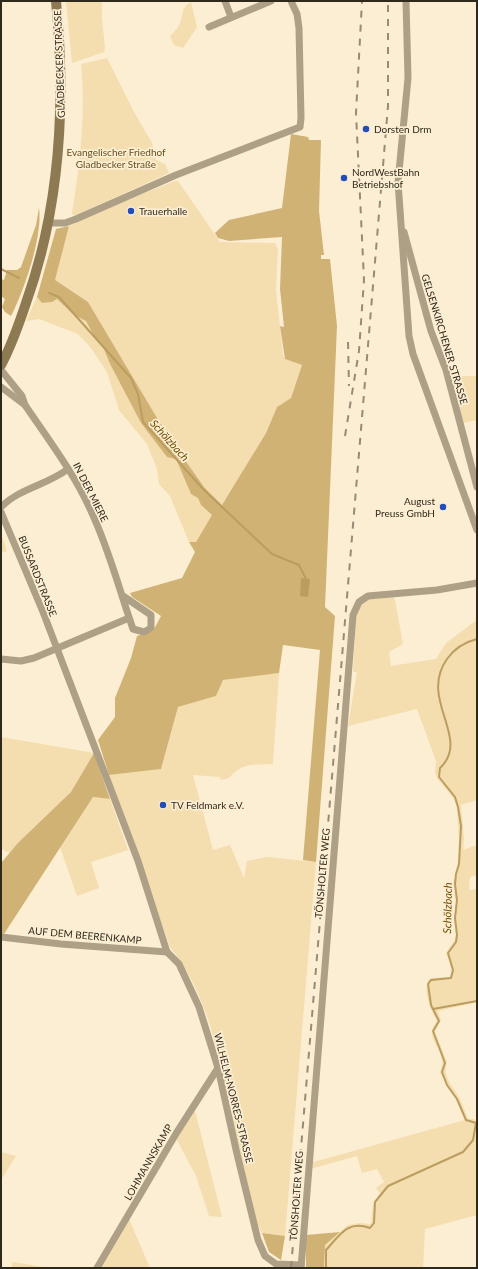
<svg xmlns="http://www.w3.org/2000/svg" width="478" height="1269" font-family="Lato,sans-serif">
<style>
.green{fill:#f4ddae}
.forest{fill:#d1b275}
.water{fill:#bb9d60}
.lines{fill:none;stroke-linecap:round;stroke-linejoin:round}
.stream{stroke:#bb9d60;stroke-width:2}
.minor{stroke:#ada087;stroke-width:7}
.secondary{stroke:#8d7a53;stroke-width:10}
.rail{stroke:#958b77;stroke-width:2;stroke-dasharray:7 7;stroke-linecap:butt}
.poi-dot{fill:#224dbb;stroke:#fceed3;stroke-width:1.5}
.labels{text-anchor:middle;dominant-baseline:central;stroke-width:3.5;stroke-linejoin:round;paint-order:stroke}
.street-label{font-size:10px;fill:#2f291c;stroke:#fceed3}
.poi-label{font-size:10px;fill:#2f291c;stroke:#fceed3;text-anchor:start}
.park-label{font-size:10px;fill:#655021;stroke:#fceed3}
.water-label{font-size:11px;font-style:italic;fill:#6f5100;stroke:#fceed3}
</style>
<rect width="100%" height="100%" fill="#fceed3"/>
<g class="green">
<path d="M66 1H102V18L105 48 104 52 72 63Z"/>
<path d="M191 2 197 27 183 48 174 45 170 36C173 33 177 29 179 25 184 17 180 8 191 2Z"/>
<path d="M107 58 134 112 152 143 156 160 165 164 169 173 74 216 72 213C80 164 86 113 81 64Z"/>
<path d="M175 181H178L220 242 275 243 278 249 276 290 283 355 285 359 302 365 291 398 277 407 266 433 222 505 204 487 166 433 88 302 54 280 69 226 111 206Z"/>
<path d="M37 297 42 303 52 302 57 299 74 315 86 321 95 338 102 344 110 364 141 423 154 439 176 459 191 494 199 498 201 505 212 515 196 542H189L170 496 159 484 157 469 147 444 119 410 107 372 91 348 78 334 39 319 26 321Z"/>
<path d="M461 376H477V420L463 423 456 399Z"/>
<path d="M1 533 7 551 1 553Z"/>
<path d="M392 595 395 600 403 644 389 652 391 666 436 659 446 643 477 620V800L461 805 464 838 463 850 477 845V875L470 877 469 890 477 889V1002L438 1011 441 1020 435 1032 447 1062C442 1078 453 1085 459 1098 463 1105 465 1112 468 1119H474L477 1122V1215L425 1229 423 1268H324L325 1245 348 1225 359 1223 371 1224 373 1204 380 1193 376 1188 384 1182 377 1169 362 1173 357 1156 310 1169V1163L465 1120 456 1099 446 1085 440 1072C450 1048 421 1042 437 1021 431 1010 422 992 429 979L432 978 450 977 452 969 446 953 455 940 456 935 454 917 456 902 453 884 458 864 459 839 457 808 454 799 437 778 435 773 436 761 417 709 348 726 357 672H353L356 614 364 600Z"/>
<path d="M279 673 273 764C254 765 242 762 229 778L221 780 220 777 193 775 213 850 230 845 244 878 247 861 267 857 316 862 285 1236 262 1233 256 1222 211 1028C202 1000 189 970 170 947L109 775 161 769 178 707 216 696 223 680Z"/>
<path d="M1 737 94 753 71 792 10 853 1 849Z"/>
<path d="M93 797 110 799 128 850 91 862 99 888 77 896 60 847Z"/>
<path d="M195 1111 222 1217 209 1216 196 1176 176 1138Z"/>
<path d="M1 1152 16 1156 1 1180Z"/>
<path d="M129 1219 150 1268H100Z"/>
<path d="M13 1262 49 1268H11Z"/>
</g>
<g class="forest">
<path d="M291 134 308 137 309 140H321L319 211 324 255H321V259H330L337 326 325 607 335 616 316 862 303 860 320 650 283 645 279 673 223 680 216 696 178 707 161 769 109 775 98 740 115 717V698L131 658 137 636 153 631 161 616 132 597 130 593 182 578 195 552 189 542H196L212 515 201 505 198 498 191 494 176 459 167 457 141 423 110 364 102 344 95 338 86 321 74 315 57 299 52 302 42 303 37 297 56 229 69 226 55 280 88 302 166 433 204 487 222 505 266 433 277 407 291 398 302 365 285 359 280 326 284 327 280 289 282 237 229 241 218 238 215 233 229 220 282 208Z"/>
<path d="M39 208C43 236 24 291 11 316L5 312 2 307 5 299 1 296V279L4 280 7 270H17L21 267 36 225Z"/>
<path d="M94 753 110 799 93 797 4 934 1 933V863L18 843 71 792Z"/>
<path d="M340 1232 325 1245 324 1268H306V1235Z"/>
<path d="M262 1233 285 1236 281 1260 269 1252Z"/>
</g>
<path class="water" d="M301 578 310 579 308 597 300 596Z"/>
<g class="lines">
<g class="stream">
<path d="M1 269 19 278"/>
<path d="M49 293 59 297 131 378 138 394 143 422 204 490 272 554 299 565 306 579"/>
<path d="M433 1009 477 1001"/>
<path d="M326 1268V1250C340 1235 347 1220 370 1228L374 1223 375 1202 388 1186 463 1152 473 1140 476 1123 466 1120 457 1099 447 1085 442 1072 445 1063 433 1031 439 1021 431 1005 428 984 431 980 451 978 453 970 448 953 456 942 457 935 455 918 457 900 455 884 456 874 459 864 461 826 458 807 455 797 439 777 440 768C472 738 418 700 447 659 454 649 465 642 477 639"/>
</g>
<g class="minor">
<path d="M225 1 231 17"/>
<path d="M406 1 408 78 398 182 409 336 413 354 477 530"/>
<path d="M209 27 271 1"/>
<path d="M49 223H65L76 219 176 175 300 127 301 118 299 28 297 14 291 1"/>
<path d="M404 232 431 331 446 370 477 487"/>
<path d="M1 370 22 396 25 405C48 439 74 473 91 511 109 549 119 589 133 629L144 632 151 628V615L123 596"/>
<path d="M1 387 25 405"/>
<path d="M1 507C20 488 47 485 68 469"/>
<path d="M1 512 43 612 110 787 138 861 167 952 179 964 199 1007 218 1068 237 1154 258 1240 265 1256 276 1264 301 1265"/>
<path d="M1 659 21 661 34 658 129 618"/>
<path d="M1 937 61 944 167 952"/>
<path d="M97 1268 177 1132 218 1068"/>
<path d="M301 1268 353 615 359 602 368 596 437 590 477 583"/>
</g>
<path class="secondary" d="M1 365C12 345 19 324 26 303 61 205 66 103 56 1"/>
<g class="rail">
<path d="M348 342 349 386"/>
<path d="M345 436 359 351 364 280 356 113 362 1"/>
<path d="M291 1268 388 106V1"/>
</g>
</g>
<g class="poi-dot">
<circle cx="366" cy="129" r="4"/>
<circle cx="344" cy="178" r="4"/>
<circle cx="131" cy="211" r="4"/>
<circle cx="443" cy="507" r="4"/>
<circle cx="163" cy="805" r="4"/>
</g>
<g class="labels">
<g class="street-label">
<text transform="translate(59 64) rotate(-92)">GLADBECKER STRASSE</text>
<text transform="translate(445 339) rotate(73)">GELSENKIRCHENER STRASSE</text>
<text transform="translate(91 492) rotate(63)">IN DER MIERE</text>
<text transform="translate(38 576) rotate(68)">BUSSARDSTRASSE</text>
<text transform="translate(322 873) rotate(-85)">TÖNSHOLTER WEG</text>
<text transform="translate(85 935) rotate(5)">AUF DEM BEERENKAMP</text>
<text transform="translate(234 1098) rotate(76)">WILHELM-NORRES-STRASSE</text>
<text transform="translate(148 1162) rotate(-60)">LOHMANNSKAMP</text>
<text transform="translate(296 1196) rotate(-86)">TÖNSHOLTER WEG</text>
</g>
<g class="poi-label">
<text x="374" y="129">Dorsten Drm</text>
<text x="352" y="172">NordWestBahn<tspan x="352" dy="12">Betriebshof</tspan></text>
<text x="139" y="211">Trauerhalle</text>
<text x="435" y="501" text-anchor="end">August<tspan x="435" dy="12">Preuss GmbH</tspan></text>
<text x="171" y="805">TV Feldmark e.V.</text>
</g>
<g class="park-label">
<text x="116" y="152">Evangelischer Friedhof<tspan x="116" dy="12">Gladbecker Straße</tspan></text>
</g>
<g class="water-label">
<text transform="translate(170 440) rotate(48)">Schölzbach</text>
<text transform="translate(447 908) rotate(-89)">Schölzbach</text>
</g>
</g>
<rect width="478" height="1269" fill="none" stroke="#2f291c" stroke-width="4"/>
</svg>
